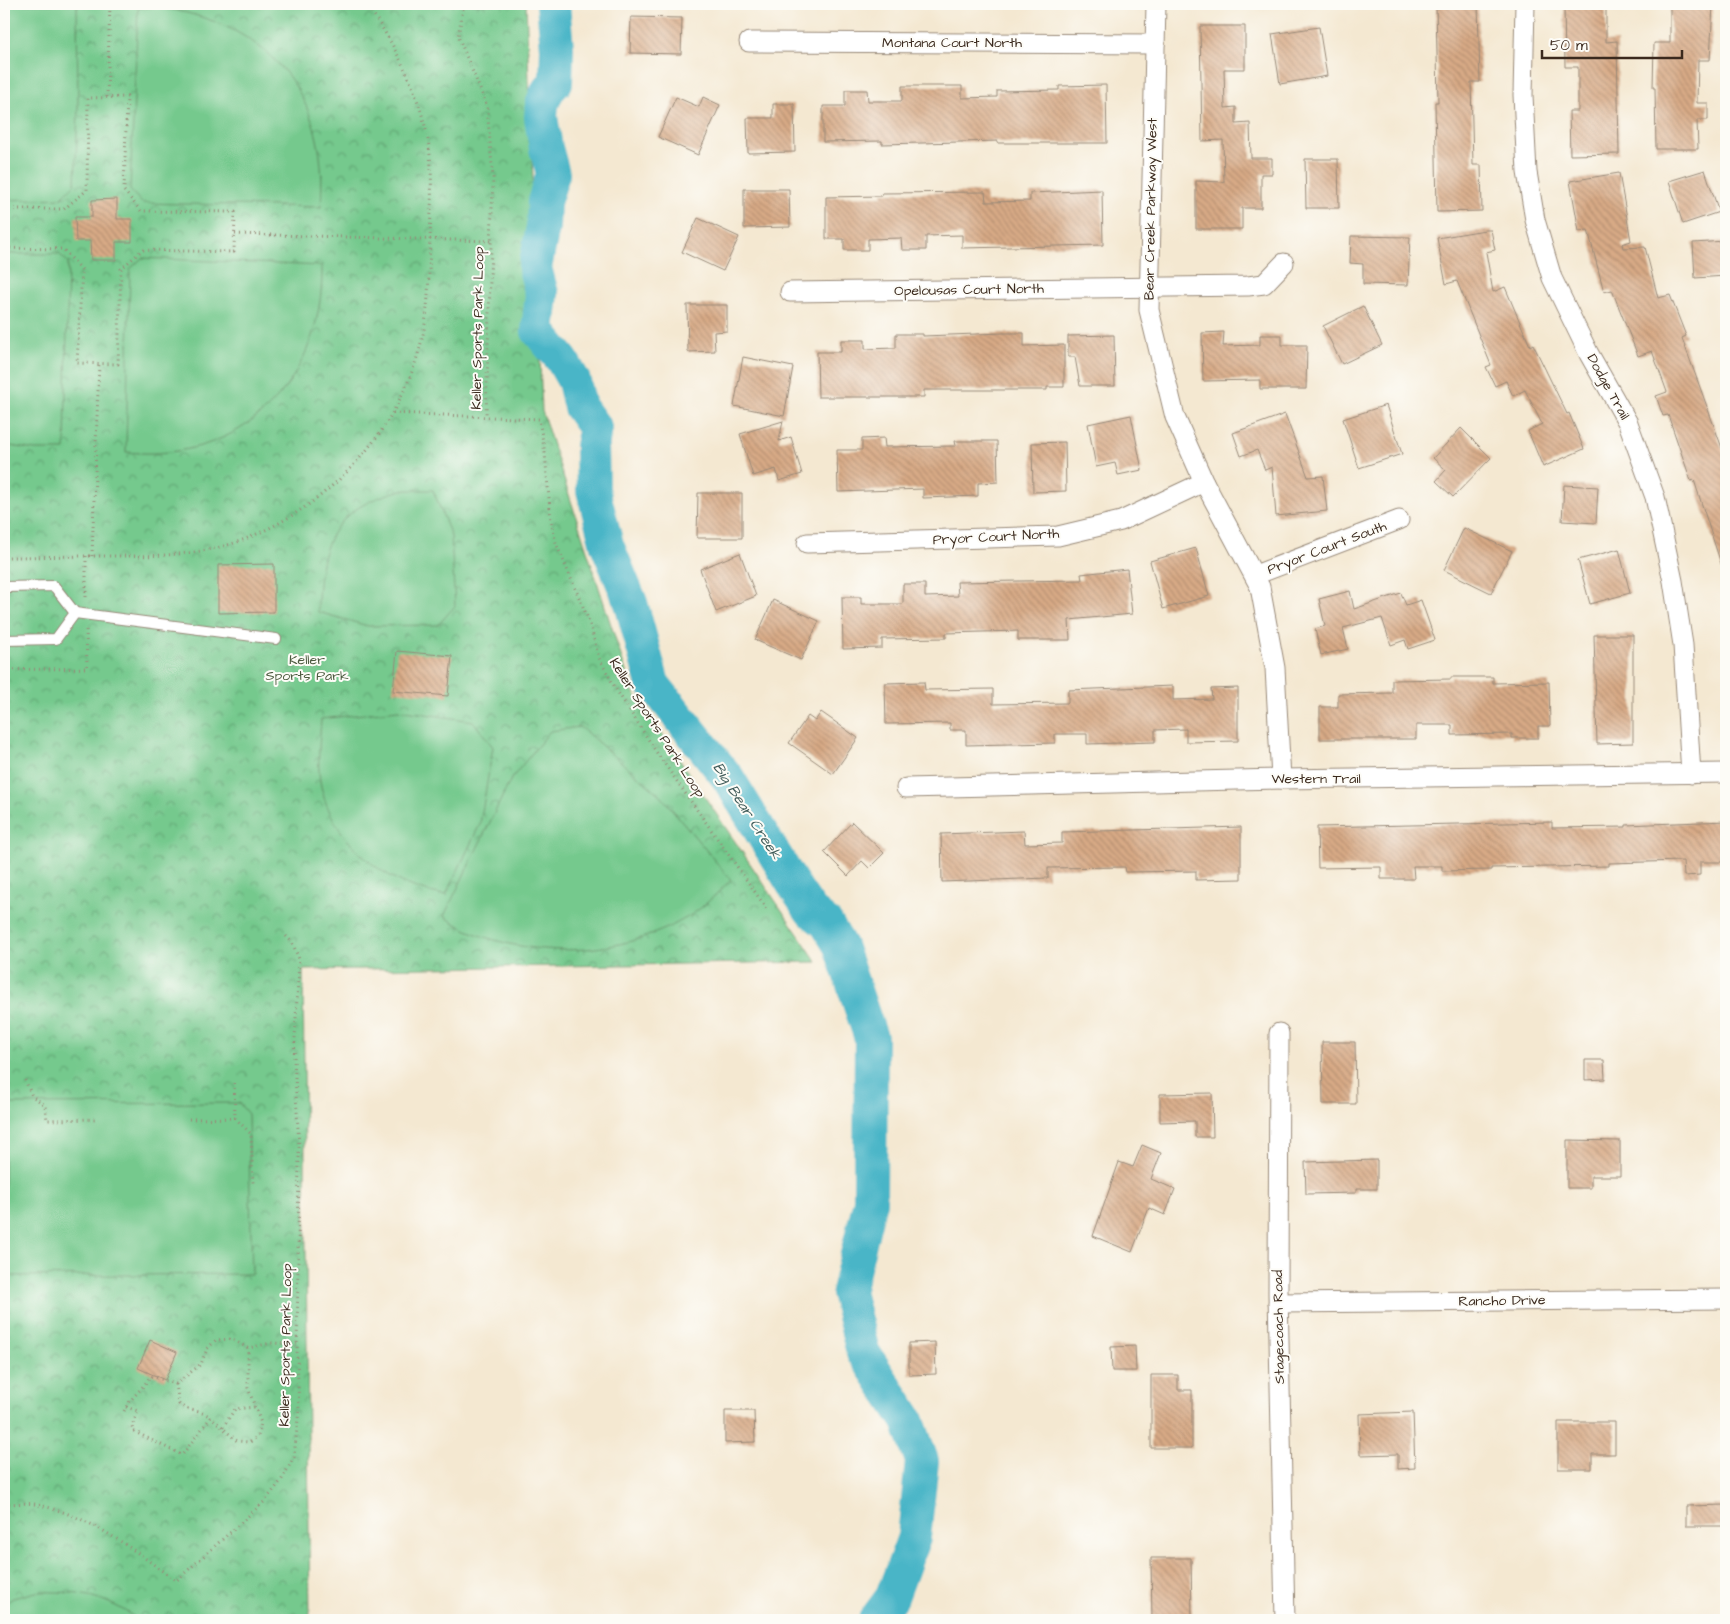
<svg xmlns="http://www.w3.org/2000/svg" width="1730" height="1624" font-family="'Architects Daughter',sans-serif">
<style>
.park{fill:url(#park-crowns);stroke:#587a56}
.pitch{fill:#75c98d;stroke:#587a56}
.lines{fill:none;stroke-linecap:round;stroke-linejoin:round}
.river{stroke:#4ab5c7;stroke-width:34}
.building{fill:url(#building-back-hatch)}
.service-casing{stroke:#988978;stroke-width:12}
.minor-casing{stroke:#988978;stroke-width:21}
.path{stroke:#988978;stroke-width:3;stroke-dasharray:1 4;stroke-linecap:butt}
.service{stroke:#fff;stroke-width:10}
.minor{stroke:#fff;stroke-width:19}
.labels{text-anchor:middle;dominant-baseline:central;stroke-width:4;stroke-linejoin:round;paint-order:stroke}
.street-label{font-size:14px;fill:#3b2a1e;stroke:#fdfcf7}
.park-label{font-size:14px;fill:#4c5a3f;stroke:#fdfcf7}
.water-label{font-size:15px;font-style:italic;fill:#405b59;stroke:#fdfcf7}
</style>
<defs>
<pattern id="park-crowns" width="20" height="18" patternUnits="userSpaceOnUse" patternTransform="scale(1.25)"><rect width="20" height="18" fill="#75c98d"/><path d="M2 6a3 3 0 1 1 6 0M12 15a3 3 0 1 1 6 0" fill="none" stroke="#61a373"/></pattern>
<pattern id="building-back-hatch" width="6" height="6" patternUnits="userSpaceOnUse" patternTransform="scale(1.25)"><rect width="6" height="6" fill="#d8aa86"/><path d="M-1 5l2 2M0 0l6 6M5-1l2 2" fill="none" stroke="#b08b6d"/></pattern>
</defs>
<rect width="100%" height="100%" fill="#fdfcf7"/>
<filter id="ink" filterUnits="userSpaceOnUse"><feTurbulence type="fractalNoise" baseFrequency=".02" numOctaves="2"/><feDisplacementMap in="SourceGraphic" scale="10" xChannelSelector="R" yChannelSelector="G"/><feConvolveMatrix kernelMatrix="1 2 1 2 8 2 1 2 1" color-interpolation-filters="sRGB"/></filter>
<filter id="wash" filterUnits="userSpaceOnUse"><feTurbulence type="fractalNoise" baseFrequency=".0096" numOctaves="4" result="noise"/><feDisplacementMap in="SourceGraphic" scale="20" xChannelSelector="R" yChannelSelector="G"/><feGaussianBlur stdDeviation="1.12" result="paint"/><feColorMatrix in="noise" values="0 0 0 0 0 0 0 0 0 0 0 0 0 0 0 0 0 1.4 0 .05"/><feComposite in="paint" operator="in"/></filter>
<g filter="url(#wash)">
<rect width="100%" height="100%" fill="#f4e8d1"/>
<path class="park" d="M4 4H526L542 411 632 690 817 962 303 970 310 1620H4Z"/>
<g class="pitch">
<path d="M4 4H77L78 109 75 184 61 198 4 200Z"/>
<path d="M156 7C268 22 330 94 321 207L142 203 130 190 138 8Z"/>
<path d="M4 254H59L68 262 65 450H35L4 445Z"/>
<path d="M142 258 322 266C324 380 244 464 126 452L130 269Z"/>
<path d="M402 490H433L451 536 455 606 438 625 368 626 318 612C318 544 332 508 402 490Z"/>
<path d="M398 710 473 721 493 747 480 824 446 895C388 888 330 841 320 781 317 761 320 739 321 719Z"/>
<path d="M580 727 661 796 731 880C718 892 705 906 691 915 628 955 542 960 474 933 463 929 453 922 444 916L511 779 550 731Z"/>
<path d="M239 1103 248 1114 252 1274 4 1276V1104Z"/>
<path d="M36 1592C76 1591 105 1595 138 1620H4V1604L13 1598Z"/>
</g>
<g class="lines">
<path class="river" d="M553 4 557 48 556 82 548 90 542 104 541 117 546 148 553 174 544 202 543 227 535 268 542 294 538 331 562 360 574 381 580 407 595 428 592 447 593 490 607 545 631 603 653 684 728 778 794 886 811 911 826 923 840 946 871 1038 870 1201 848 1292 863 1352 908 1421 922 1461 914 1537 892 1597 875 1620"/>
</g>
<g id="blocks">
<g class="building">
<path d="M1436 4H1478L1480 82H1471L1473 165H1481L1482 211 1437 212 1435 102H1438Z"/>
<path d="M1564 4H1606V42L1617 41 1619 154 1570 155 1569 111H1578V67H1565Z"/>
<path d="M1670 4H1713L1710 60H1698L1697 103H1708V120H1697L1698 149H1656L1655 88H1653L1654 43H1670Z"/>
<path d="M631 17 682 18 681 54 630 53Z"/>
<path d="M1200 26H1245V69H1224L1225 108 1236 107V124L1250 123 1251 158H1272V174H1261V208H1242V229H1196V181L1224 182 1223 140 1202 141Z"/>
<path d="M1319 27 1327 76 1280 84 1272 34Z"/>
<path d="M1106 85 1107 143H998V141L882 144V141L823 142V106H845V90H867L868 101H902V86H962V98L997 97V91L1059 90V86Z"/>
<path d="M676 97 699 107 703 97 720 105 698 155 658 137Z"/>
<path d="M773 104H794L795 152 748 153 747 118H773Z"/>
<path d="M1305 159H1338L1339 208H1306Z"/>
<path d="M1705 170 1719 212 1683 224 1669 181Z"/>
<path d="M1619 173 1631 241 1622 244 1623 248 1645 247 1658 298 1670 295 1686 336 1682 338 1726 459V569L1723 570 1694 480 1691 481 1668 415 1663 416 1656 396 1667 392 1652 351 1638 356 1612 290 1604 292 1588 230 1579 231 1570 181Z"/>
<path d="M744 189H789L790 227 744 228Z"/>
<path d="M1102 190 1103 245 962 248V235L926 236V250H902L901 238 868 239V250H844V239H826V197L882 196V193L985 192 986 202 1030 201V193Z"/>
<path d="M117 199V219H132V242H116V260H91L90 241H76L75 217H92V200Z"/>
<path d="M698 218 739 237 723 271 682 252Z"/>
<path d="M1485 230H1491L1495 250 1486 252 1493 292 1505 287 1530 346 1533 344 1567 414 1569 413 1584 449 1543 467 1528 431 1542 424 1525 390 1513 396 1506 381 1495 386 1486 367 1491 365 1457 281 1446 284 1437 238Z"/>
<path d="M1351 236 1410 237 1408 285 1363 284V264L1350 263Z"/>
<path d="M1726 241V276L1695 278 1693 243Z"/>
<path d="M687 305H727V331L714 332 715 351 688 352Z"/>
<path d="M1363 306 1382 345 1342 364 1323 326Z"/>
<path d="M1224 332 1223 346 1260 345V335H1282V345H1307L1306 389H1260V380L1203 381 1202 333Z"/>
<path d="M1003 333H1024V346L1064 345V387H1047V390H924V397H818L817 352H841V340H865V349L896 348V334H923V336Z"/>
<path d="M1114 335 1115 386H1080L1075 357H1068V336Z"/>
<path d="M743 357 793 367 784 416 734 406Z"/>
<path d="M1386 405 1402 454 1359 468 1343 419Z"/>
<path d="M1285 414 1308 477 1323 476 1327 511 1276 516 1272 467 1265 470 1257 450 1241 456 1233 433Z"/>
<path d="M1131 415 1142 470 1118 475 1115 463 1096 467 1088 424Z"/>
<path d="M783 421 779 441 791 437 802 474 779 481 776 469 753 476 740 434Z"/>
<path d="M1461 428 1491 458 1453 497 1436 481 1446 470 1433 458Z"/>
<path d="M884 438 885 447 956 446 955 441H997L998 482 978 483V496L923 498V489L838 492 837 450H862V439Z"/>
<path d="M1065 442 1066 491 1033 492 1032 443Z"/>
<path d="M1564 485 1598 487 1596 523 1562 521Z"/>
<path d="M698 493H742V538H697Z"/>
<path d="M1464 528 1512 551 1491 593 1444 570Z"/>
<path d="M1196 548 1209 596 1163 609 1150 561Z"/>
<path d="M1619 549 1630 593 1590 604 1578 560Z"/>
<path d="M740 553 756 596 716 612 700 569Z"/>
<path d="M274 564V612L218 613V565Z"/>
<path d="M1127 569 1132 614 1069 620 1070 640H1018V631L946 633V638L882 639V648L843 649 842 597H861V604H903V584H925V597L958 596 957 582 1082 580 1081 574Z"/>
<path d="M1350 591 1354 609 1401 593 1406 605 1421 600 1435 640 1408 649 1405 640 1391 645 1382 618 1343 628 1348 649 1321 655 1315 629 1325 626 1319 599Z"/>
<path d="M773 600 819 621 801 660 755 640Z"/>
<path d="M1594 635H1633V743L1597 744Z"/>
<path d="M397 651 452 656 448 696 393 691Z"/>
<path d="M1451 677H1493V683L1549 682 1550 726H1538V738H1512V734L1452 735V725H1416V739H1320V707H1338V694L1392 693V680L1451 679Z"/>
<path d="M924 682 925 690 993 689V704L1068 703V690L1173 686V700L1212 699 1211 689 1238 688V741L1186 742V729L1155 730V742L1087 744V734H1055V743L966 745V730H950V723L886 724 885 683Z"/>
<path d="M821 712 858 738 833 774 789 743 808 716 815 721Z"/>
<path d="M1726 821V862H1700V875L1684 876 1683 861 1609 863V866L1491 868V870L1442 871V866H1413L1414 879H1381V867L1318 868 1317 827 1552 822V828L1626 827V825Z"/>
<path d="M852 822 884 853 869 868 862 861 848 876 824 852Z"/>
<path d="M1241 827V879L1196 880V871L1126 872 1125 867 1048 868V878L942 882 941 834 1024 831 1025 844 1062 843V832Z"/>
<path d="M1322 1042H1355L1356 1104H1323Z"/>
<path d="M1585 1060H1604L1605 1079 1585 1080Z"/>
<path d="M1212 1093 1213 1137H1195V1121L1160 1122V1094Z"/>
<path d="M1567 1140 1620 1141V1176H1591V1188H1567Z"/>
<path d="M1142 1145 1161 1153 1151 1179 1175 1189 1165 1215 1149 1208 1132 1252 1093 1236 1119 1162 1133 1167Z"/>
<path d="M1377 1160V1189H1356V1193L1306 1194 1305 1162Z"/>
<path d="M150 1340 177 1352 165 1380 138 1368Z"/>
<path d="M935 1342 936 1374 909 1375V1343Z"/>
<path d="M1135 1346 1136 1371H1112L1111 1347Z"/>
<path d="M1151 1375H1178V1390H1192V1448H1151Z"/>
<path d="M725 1411H754L755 1442 725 1443Z"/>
<path d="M1413 1412 1415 1468 1398 1469V1454L1360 1455 1359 1414Z"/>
<path d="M1558 1422H1615V1454H1592V1469H1558Z"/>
<path d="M1726 1505V1526H1686V1506Z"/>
<path d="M1151 1558H1191L1192 1620H1152Z"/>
</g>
</g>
</g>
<g filter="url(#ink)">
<use href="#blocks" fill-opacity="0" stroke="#988978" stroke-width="1"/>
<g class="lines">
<defs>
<g id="service">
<path d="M4 587 54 586 75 613 56 639 4 640"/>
<path d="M75 613 276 639"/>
</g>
<g id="minor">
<path d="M1156 4 1149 310 1175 417 1204 482 1260 587 1275 668 1281 779"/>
<path d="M1525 4 1523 95 1527 172 1535 220 1552 278 1589 354 1628 423 1655 497 1673 581 1683 645 1691 774"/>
<path d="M749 42 1155 44"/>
<path d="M790 292 1248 286 1264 284 1284 263"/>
<path d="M807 543 1058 536 1121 521 1204 482"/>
<path d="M1255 575 1399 520"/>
<path d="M906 788 1281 779 1726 773"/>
<path d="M1279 1033 1278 1293 1285 1620"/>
<path d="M1278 1303 1726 1299"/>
</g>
</defs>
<use href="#service" class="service-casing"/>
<use href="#minor" class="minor-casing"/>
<g class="path">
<path d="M464 4 458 36 487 106 493 178 486 416"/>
<path d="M107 97 110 4"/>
<path d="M4 209H64L87 190 88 98 127 97 124 191 141 211 235 212 234 252 142 250 121 269 118 364 77 363 82 270 63 249 4 248"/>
<path d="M235 234 491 241"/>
<path d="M393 413 539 419 545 453 551 521 556 543 589 621 599 658 617 691 659 756 767 909"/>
<path d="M86 556V601"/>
<path d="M92 556 99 364"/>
<path d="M4 557C34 557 65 556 96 556 152 556 207 558 259 533 341 496 406 420 424 330 429 301 429 269 430 239 431 203 434 164 426 130 415 84 393 41 366 4"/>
<path d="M4 670 87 668 86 627"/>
<path d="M25 1080 32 1096 45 1105 47 1120 98 1119"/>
<path d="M235 1118 251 1134 253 1184"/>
<path d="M189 1119 235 1118 234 1079"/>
<path d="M176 1384 179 1404C190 1412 200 1410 211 1417"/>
<path d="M126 1407 138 1411 132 1426 133 1431 182 1455 211 1417 237 1441 250 1442 258 1436 261 1423 248 1388V1348"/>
<path d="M124 1411C131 1396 142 1391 150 1376L176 1384 201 1364 207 1349 216 1340 231 1339 248 1348 271 1343 297 1344"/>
<path d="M223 1427 235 1409 255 1407"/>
<path d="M4 1504C15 1504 28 1502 38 1505 91 1516 134 1550 176 1581L265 1501 281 1481 294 1457 299 1409 297 1356 299 1146 294 1059 299 959 292 942 284 934"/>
</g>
<use href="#service" class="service"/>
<use href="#minor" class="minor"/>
</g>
</g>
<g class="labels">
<g class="street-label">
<text x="952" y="43">Montana Court North</text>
<text transform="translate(1151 209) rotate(-89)">Bear Creek Parkway West</text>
<text transform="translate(969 290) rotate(-1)">Opelousas Court North</text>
<text transform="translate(478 328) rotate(-89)">Keller Sports Park Loop</text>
<text transform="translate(1608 387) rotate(61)">Dodge Trail</text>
<text transform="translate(996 537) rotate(-3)">Pryor Court North</text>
<text transform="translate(1327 548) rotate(-21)">Pryor Court South</text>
<text transform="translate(657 728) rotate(57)">Keller Sports Park Loop</text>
<text x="1316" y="779">Western Trail</text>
<text transform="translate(1502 1301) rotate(-1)">Rancho Drive</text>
<text transform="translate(1279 1327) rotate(-91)">Stagecoach Road</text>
<text transform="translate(286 1345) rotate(-89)">Keller Sports Park Loop</text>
</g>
<g class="park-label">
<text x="307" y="660">Keller<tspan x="307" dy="16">Sports Park</tspan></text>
</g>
<g class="water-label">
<text transform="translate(747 811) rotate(57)">Big Bear Creek</text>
</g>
</g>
<rect width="1730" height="1624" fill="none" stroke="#fdfcf7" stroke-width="20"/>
<path d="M1542 50v8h140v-8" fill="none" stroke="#3b2a1e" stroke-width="2.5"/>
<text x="1550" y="50" font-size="15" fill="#3b2a1e" stroke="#fdfcf7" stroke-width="4" paint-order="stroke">50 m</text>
</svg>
